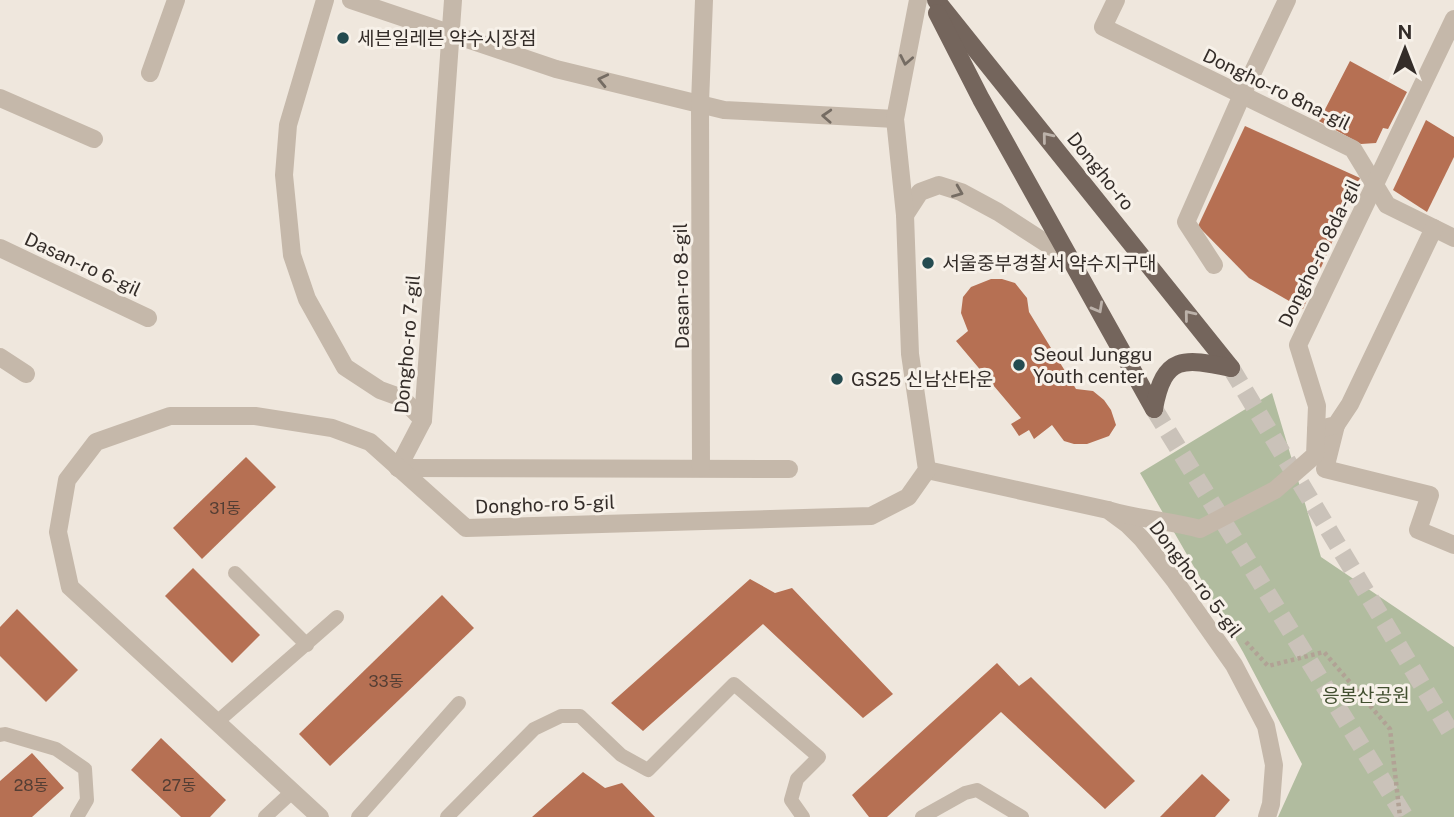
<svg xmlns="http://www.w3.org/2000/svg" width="1454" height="817" font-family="'Public Sans','Noto Sans KR',sans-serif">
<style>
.green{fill:#b1bc9f}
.building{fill:#b67053}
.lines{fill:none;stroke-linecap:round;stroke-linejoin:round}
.primary-tunnel{stroke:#cac2b9;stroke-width:18;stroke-dasharray:18 9;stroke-linecap:butt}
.path{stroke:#b1a295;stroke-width:4.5;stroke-dasharray:3.5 3.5;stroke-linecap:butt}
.lane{stroke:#c5b8aa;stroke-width:14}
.street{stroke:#c5b8aa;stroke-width:18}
.primary{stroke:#74655c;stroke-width:18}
.oneway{stroke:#756c63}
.oneway2{stroke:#bcb2aa}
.poi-dot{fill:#244b50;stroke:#f7f1e9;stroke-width:2.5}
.labels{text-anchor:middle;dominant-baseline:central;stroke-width:6;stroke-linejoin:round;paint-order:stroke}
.number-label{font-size:16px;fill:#543e34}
.poi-label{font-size:19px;fill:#342d29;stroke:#f7f1e9;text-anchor:start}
.street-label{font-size:19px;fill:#342d29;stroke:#f7f1e9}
.park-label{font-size:19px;fill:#424f30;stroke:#f7f1e9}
</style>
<rect width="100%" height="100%" fill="#efe7dd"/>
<path class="green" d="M1272 393 1321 557 1454 647V817H1278L1302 764 1243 652 1140 473Z"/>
<g class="building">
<path d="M1350 61 1407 92 1388 129 1383 128 1376 143 1361 144 1319 121Z"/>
<path d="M1426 120 1454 137V157L1427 212 1393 190Z"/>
<path d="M1245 126 1360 178 1303 309 1249 278 1198 226Z"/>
<path d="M991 279H1002L1015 283 1027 298 1029 312 1076 389 1093 391 1104 400 1111 410 1116 425 1109 436 1087 444H1074L1064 441 1052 425 1034 439 1029 430 1019 436 1011 424 1021 418 956 341 968 331 961 313 963 297 971 287Z"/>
<path d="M246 457 276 487 202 559 173 528Z"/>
<path d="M193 568 260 635 232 663 165 596Z"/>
<path d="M750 579 775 593 792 588 893 694 863 718 763 624 643 731 611 703Z"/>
<path d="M442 595 474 628 330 766 299 734Z"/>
<path d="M17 609 78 670 46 702 0 656V627Z"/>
<path d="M997 663 1019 686 1031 677 1135 781 1105 809 1001 712 887 817H869L852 795Z"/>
<path d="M161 738 226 800 210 817H181L131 770Z"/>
<path d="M32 753 64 788 32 817H0V781Z"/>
<path d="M583 772 605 788 622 783 655 817H532Z"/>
<path d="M1202 774 1230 800 1215 817H1160Z"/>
</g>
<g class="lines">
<g class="primary-tunnel">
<path d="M1231 368 1454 738"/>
<path d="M1154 409 1405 817"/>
</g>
<path class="path" d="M1246 642 1268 666 1324 652 1390 729 1400 817"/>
<g class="lane">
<path d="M235 573 307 645"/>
<path d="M217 722 337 617"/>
<path d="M0 735 5 734 56 749 85 769 87 800 77 817"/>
<path d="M265 817 293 791"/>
<path d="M358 817 459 703"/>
<path d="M447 817 534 729 561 716H580L621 755 648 770 734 684 819 757 797 779 791 800 803 817"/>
<path d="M922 817 965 793 977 790 1022 817"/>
</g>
<g class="street">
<path d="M325 0 288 125 284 175 292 255 307 299 345 367 380 390 402 398 423 420"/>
<path d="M351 0 556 69 724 110 895 119"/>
<path d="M1116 0 1103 27 1353 149 1387 205 1454 238"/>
<path d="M150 73 176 0"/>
<path d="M0 98 94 139"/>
<path d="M905 215 920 192 939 185 961 192 998 212 1069 258"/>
<path d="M0 248 148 318"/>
<path d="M1214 265 1186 222 1242 95 1287 0"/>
<path d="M0 357 26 374"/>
<path d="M1336 425 1325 469 1430 495 1418 530 1454 545"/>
<path d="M1316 430 1336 425 1350 404 1434 228"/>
<path d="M398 468 423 420 453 0"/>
<path d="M398 468 789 469"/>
<path d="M701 468 700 103 704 0"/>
<path d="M927 470 1108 510 1127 524 1142 539 1175 581 1234 665 1266 726 1274 765 1271 804 1267 817"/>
<path d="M1108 510C1138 519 1170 521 1200 529L1275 490 1315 455 1317 406 1298 345 1454 19"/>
<path d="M320 817 70 587 58 532 67 480 96 442 170 416H255L332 428 370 442 466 528 871 516 908 497 927 470 910 354 905 215 895 119 918 0"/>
</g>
<g class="primary">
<path d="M936 0 1231 368"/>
<path d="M937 13 981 99 1154 409"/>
<path d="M1154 409C1164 354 1184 358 1231 368"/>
</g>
</g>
<defs><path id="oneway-chevron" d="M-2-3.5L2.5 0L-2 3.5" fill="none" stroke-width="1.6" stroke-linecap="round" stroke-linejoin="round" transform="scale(1.75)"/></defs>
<g class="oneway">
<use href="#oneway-chevron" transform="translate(906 60) rotate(101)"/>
<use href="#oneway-chevron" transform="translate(603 80) rotate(-167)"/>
<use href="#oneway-chevron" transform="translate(827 116) rotate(-177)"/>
<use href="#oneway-chevron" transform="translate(958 192) rotate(22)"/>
</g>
<g class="oneway2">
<use href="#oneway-chevron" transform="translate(1047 137) rotate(-129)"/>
<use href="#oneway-chevron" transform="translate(1098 308) rotate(61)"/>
<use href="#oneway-chevron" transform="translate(1189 315) rotate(-129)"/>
</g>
<g class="poi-dot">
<circle cx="343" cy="38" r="7"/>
<circle cx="928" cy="263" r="7"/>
<circle cx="1019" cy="365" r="7"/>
<circle cx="837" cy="379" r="7"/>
</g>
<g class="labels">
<g class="number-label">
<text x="225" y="508">31동</text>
<text x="386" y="681">33동</text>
<text x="31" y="785">28동</text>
<text x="179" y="785">27동</text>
</g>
<g class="poi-label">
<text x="357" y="38">세븐일레븐 약수시장점</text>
<text x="942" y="263">서울중부경찰서 약수지구대</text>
<text x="1033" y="354">Seoul Junggu<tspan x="1033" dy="22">Youth center</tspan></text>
<text x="851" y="379">GS25 신남산타운</text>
</g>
<g class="street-label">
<text transform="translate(1277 89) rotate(26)">Dongho-ro 8na-gil</text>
<text transform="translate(1101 171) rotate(51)">Dongho-ro</text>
<text transform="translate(1319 253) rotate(-64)">Dongho-ro 8da-gil</text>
<text transform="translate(83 264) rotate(25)">Dasan-ro 6-gil</text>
<text transform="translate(681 286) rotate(-91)">Dasan-ro 8-gil</text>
<text transform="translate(407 344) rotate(-85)">Dongho-ro 7-gil</text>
<text transform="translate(545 504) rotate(-2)">Dongho-ro 5-gil</text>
<text transform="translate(1196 579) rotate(53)">Dongho-ro 5-gil</text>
</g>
<g class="park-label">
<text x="1366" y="695">응봉산공원</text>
</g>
</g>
<g transform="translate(1405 49)" stroke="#f7f1e9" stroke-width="5" paint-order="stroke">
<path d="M0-5L12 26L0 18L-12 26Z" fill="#342d29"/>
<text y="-10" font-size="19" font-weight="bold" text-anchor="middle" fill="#342d29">N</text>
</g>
</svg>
